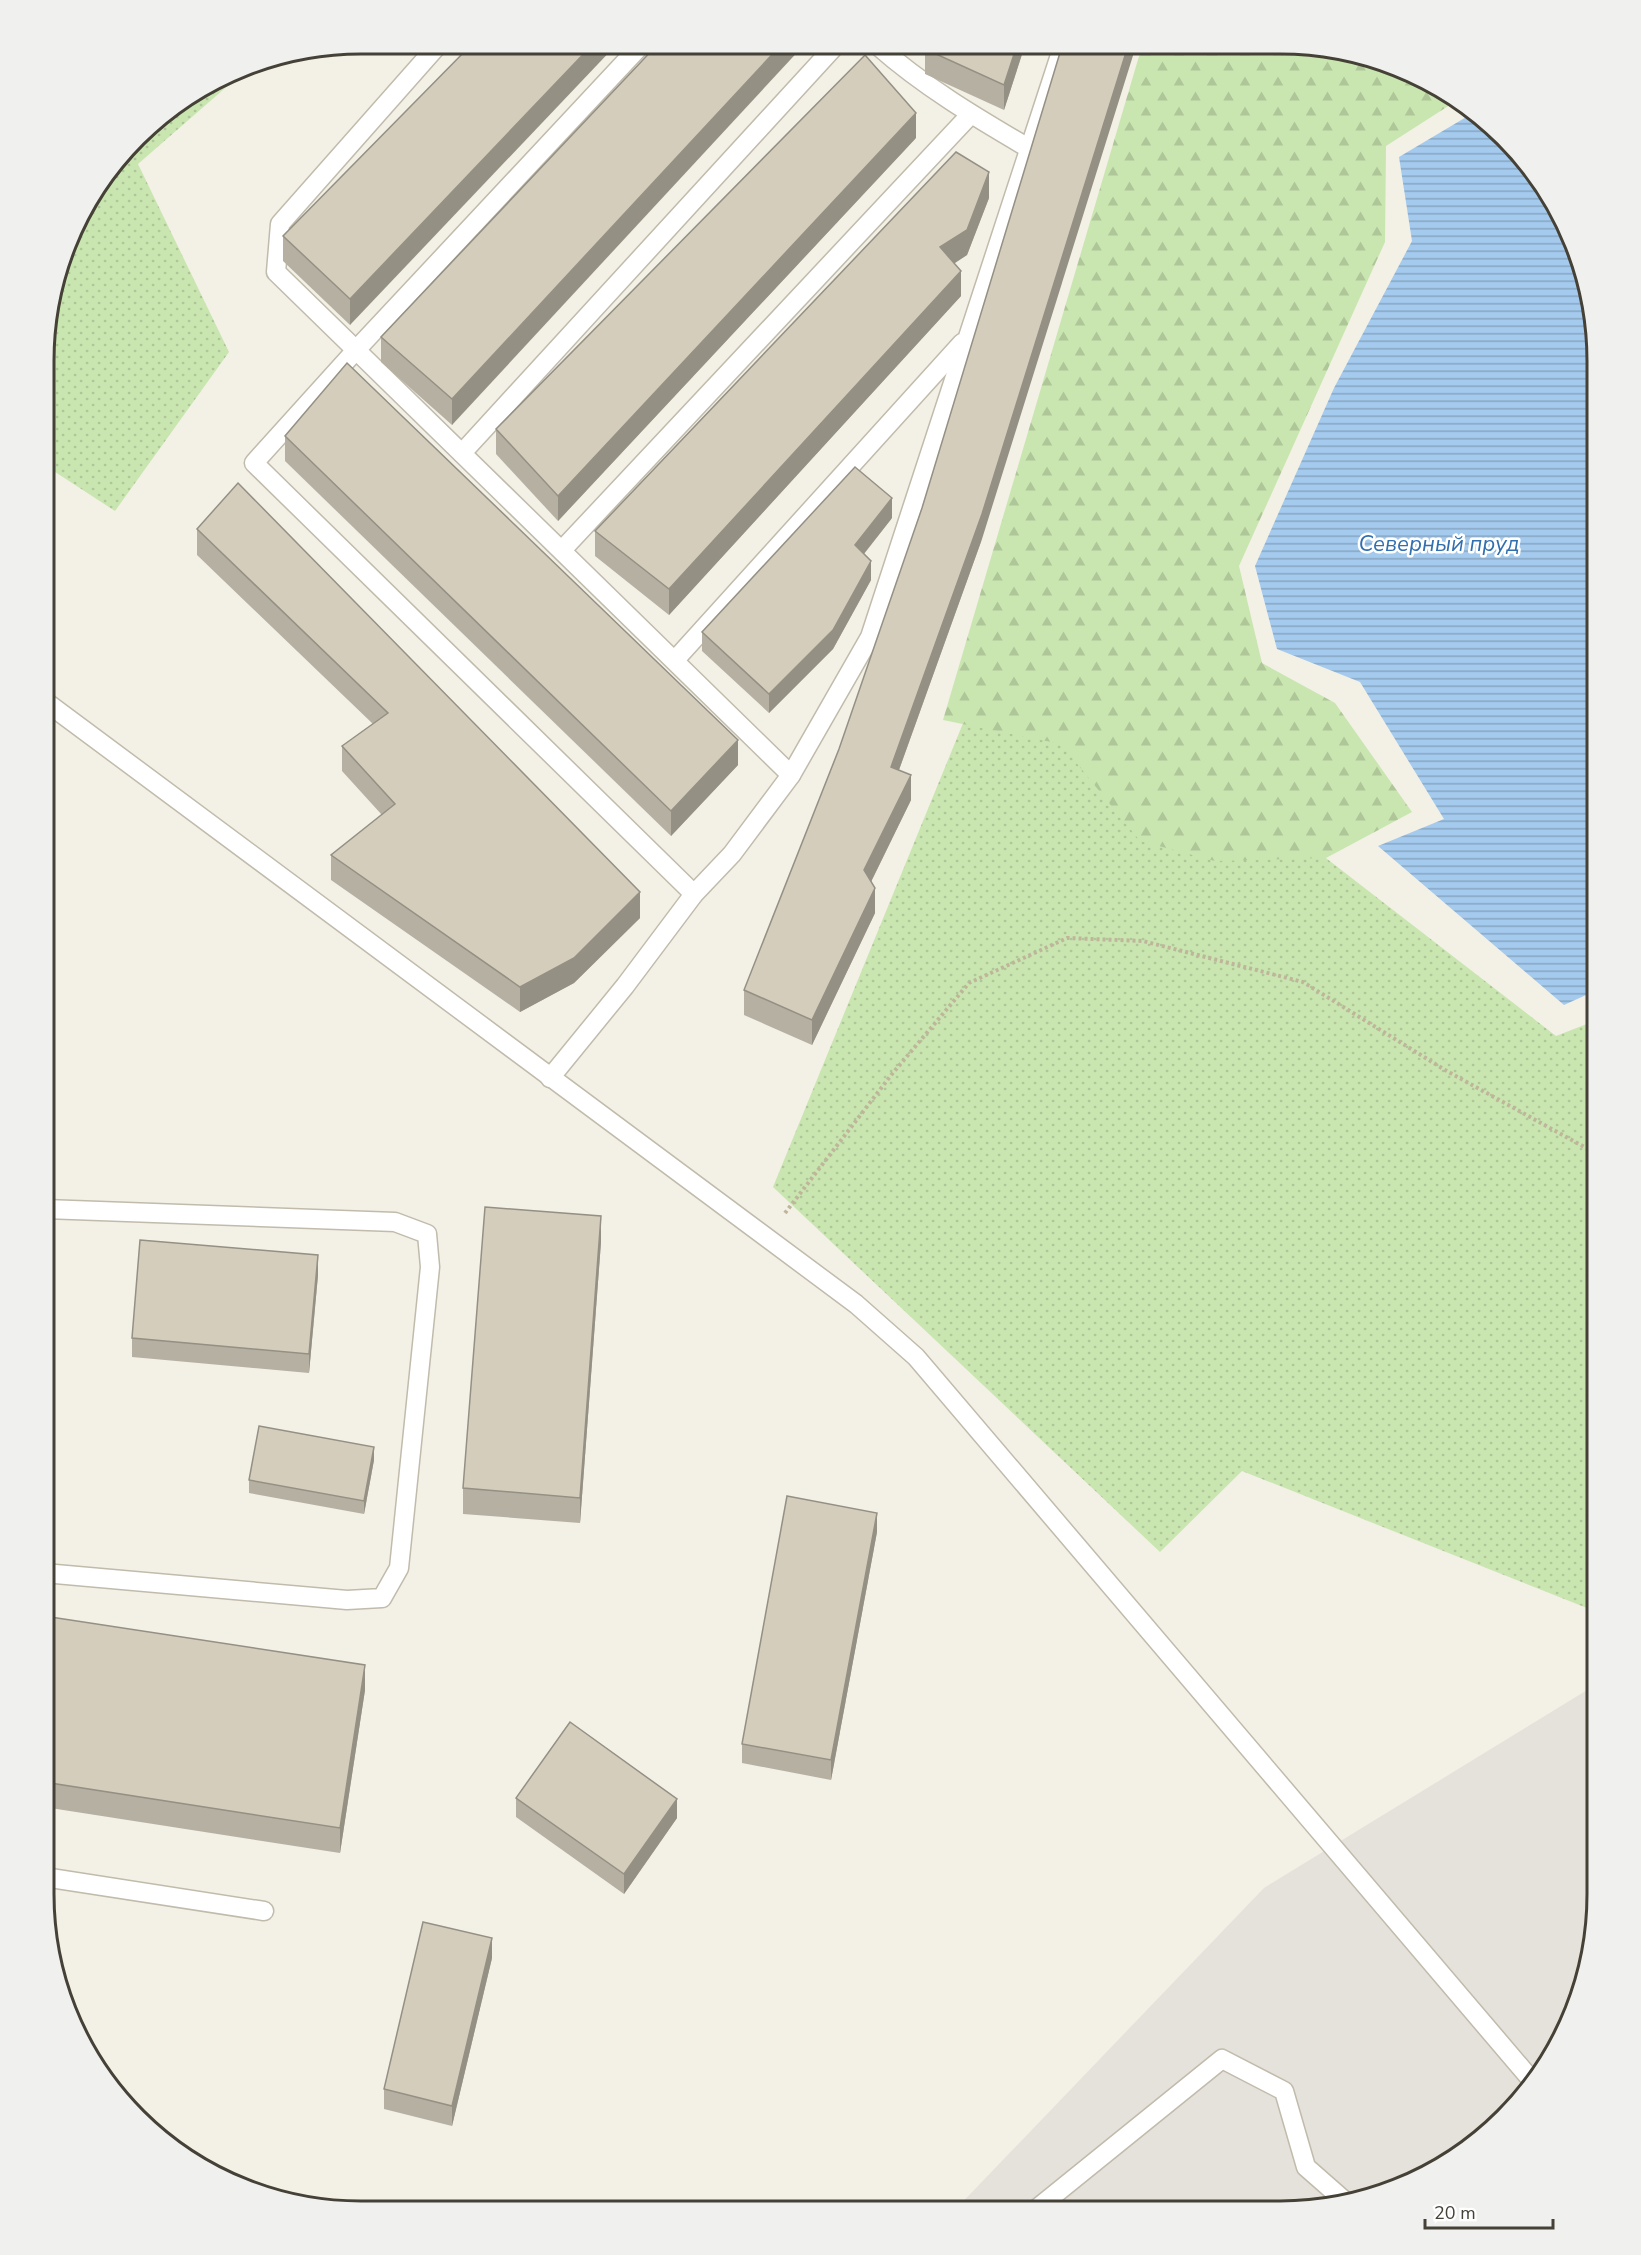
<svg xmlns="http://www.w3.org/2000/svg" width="1641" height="2255" font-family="'Nunito Sans',sans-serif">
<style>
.industrial{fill:#e5e1db}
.grass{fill:url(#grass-dots)}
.forest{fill:url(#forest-firs)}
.water{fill:url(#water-rules)}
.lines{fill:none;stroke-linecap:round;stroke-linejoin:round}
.service-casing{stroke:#c1bbac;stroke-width:21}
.path{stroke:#bfb59b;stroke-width:4;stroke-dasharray:3 3;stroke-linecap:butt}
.service{stroke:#fff;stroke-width:18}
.wall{fill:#b6b0a2}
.shaded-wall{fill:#949084}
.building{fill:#d4cdbc;stroke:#949084;stroke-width:1.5}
.labels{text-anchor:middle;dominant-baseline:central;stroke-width:5;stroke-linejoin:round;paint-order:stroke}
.water-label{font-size:22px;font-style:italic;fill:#316faf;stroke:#fff}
.rim{fill:none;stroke:#454136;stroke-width:3}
</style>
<defs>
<pattern id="grass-dots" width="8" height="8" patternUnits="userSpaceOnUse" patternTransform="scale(1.5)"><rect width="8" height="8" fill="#c9e6b0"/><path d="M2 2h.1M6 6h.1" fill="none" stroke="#aec698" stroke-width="1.8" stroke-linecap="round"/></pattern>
<pattern id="forest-firs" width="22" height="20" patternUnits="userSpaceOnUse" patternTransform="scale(1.5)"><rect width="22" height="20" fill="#c9e6b0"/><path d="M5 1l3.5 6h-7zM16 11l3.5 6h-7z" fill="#aec698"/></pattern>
<pattern id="water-rules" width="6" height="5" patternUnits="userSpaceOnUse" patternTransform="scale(1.5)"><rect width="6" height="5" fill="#a4caee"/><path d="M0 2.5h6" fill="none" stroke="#87a6c2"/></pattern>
</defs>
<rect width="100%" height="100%" fill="#f3f0e6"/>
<path class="industrial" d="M1597 1684V1915L1581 1997 1544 2071 1490 2133 1421 2179 1362 2201 1281 2211H954L1264 1888Z"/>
<g class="grass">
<path d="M255 62 138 164 229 352 115 511 46 466V319L86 202 152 122Z"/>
<path d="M991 655 1300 838 1556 1036 1597 1020V1612L1242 1471 1160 1552 773 1187Z"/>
</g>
<path class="forest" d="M1142 46H1322L1401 68 1454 98 1453 103 1386 146 1385 242 1239 566 1262 663 1335 703 1412 812 1326 858 1215 861 1140 841 1061 744 943 720Z"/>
<path class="water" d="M1470 107 1519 152 1565 220 1587 279 1597 360V990L1564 1005 1378 846 1444 819 1360 682 1277 649 1255 566 1334 388 1412 241 1399 157 1468 116Z"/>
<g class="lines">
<defs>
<g id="service">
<path d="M439 44 280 224 276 272 356 350 642 44"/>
<path d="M877 45C923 86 977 118 1030 149"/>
<path d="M462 453 836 45"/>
<path d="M562 550 971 114"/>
<path d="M675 660 962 343"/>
<path d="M46 702 856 1304 916 1357 1534 2083"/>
<path d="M694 894 254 463 356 350 791 775"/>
<path d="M550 1078 625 986 694 894 732 854 791 775 870 637 1063 46"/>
<path d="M44 1573 347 1600 382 1598 399 1568 430 1267 427 1234 395 1222 45 1209"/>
<path d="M44 1877 264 1911"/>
<path d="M1034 2211 1222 2059 1284 2091 1306 2167 1347 2203"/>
</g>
</defs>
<use href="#service" class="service-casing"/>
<path class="path" d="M785 1213 892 1074 969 983 1067 938 1143 941 1303 982 1445 1070 1597 1154"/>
<use href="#service" class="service"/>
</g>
<g class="wall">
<path d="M472 44 350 325 283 261V236Z"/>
<path d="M658 44 452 425 381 362V337Z"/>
<path d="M926 45H1025L1004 110 925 74V49Z"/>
<path d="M916 138 558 521 496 454V429Z"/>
<path d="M989 198 967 255 954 263 961 296 669 615 595 556V531Z"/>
<path d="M285 436 738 765 671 836 285 461Z"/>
<path d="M892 518 864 554 871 580 833 649 769 713 702 651V632Z"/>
<path d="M197 529 640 918 574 983 520 1012 331 880V855L382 815 342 771V746L373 724 197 555Z"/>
<path d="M982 539 899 770 911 800 871 882 875 913 812 1045 744 1015V990Z"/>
<path d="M601 1242 580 1523 463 1514V1488Z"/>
<path d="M318 1275 309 1373 132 1357V1338Z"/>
<path d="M374 1460 364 1514 249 1493V1480Z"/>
<path d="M877 1532 831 1780 742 1763V1744Z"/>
<path d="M44 1616 365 1690 340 1853 44 1807Z"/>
<path d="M516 1798 677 1818 624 1894 516 1817Z"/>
<path d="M492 1958 452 2126 384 2109V2089Z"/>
</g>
<g class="shaded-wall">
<path d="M593 44H617L350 325V299Z"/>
<path d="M781 45H804L452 425V399Z"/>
<path d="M1017 45H1025L1004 110V85Z"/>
<path d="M1128 46H1136L982 539 891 792V767Z"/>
<path d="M916 113V138L558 521V496Z"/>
<path d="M989 172V198L967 255 940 273V247Z"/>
<path d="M961 271V296L669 615V589Z"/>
<path d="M892 498V518L855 565V545Z"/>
<path d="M871 561V580L833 649 769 713V694Z"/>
<path d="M738 740V765L671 836V811Z"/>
<path d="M911 775V800L864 896V870Z"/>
<path d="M875 888V913L812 1045V1020Z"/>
<path d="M640 892V918L574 983 520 1012V987Z"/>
<path d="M601 1216V1242L580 1523V1498Z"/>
<path d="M318 1255V1275L309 1373V1354Z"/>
<path d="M374 1447V1460L364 1514V1501Z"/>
<path d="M877 1513V1532L831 1780V1760Z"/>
<path d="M365 1665V1690L340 1853V1828Z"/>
<path d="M677 1799V1818L624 1894V1874Z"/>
<path d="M492 1938V1958L452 2126V2106Z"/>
</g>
<g class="building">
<path d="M472 44H593L350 299 283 236Z"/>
<path d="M658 44 781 45 452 399 381 337Z"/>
<path d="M926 45H1017L1004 85 925 49Z"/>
<path d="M1062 46H1128L982 514 891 767 911 775 864 870 875 888 812 1020 744 990 839 749 922 508Z"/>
<path d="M865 55 916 113 558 496 496 429Z"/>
<path d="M956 152 989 172 967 230 940 247 961 271 669 589 595 531Z"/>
<path d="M347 363 738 740 671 811 285 436Z"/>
<path d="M855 467 892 498 855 545 871 561 833 630 769 694 702 632Z"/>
<path d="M238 483 640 892 574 958 520 987 331 855 395 804 342 746 388 713 197 529Z"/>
<path d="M485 1207 601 1216 580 1498 463 1488Z"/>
<path d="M140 1240 318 1255 309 1354 132 1338Z"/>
<path d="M259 1426 374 1447 364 1501 249 1480Z"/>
<path d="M787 1496 877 1513 831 1760 742 1744Z"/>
<path d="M44 1616 365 1665 340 1828 44 1782Z"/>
<path d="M570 1722 677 1799 624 1874 516 1798Z"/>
<path d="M423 1922 492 1938 452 2106 384 2089Z"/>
</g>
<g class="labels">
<g class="water-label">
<text x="1439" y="544">Северный пруд</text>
</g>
</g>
<path d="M0 0H1641V2255H0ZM361 54H1280A307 307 0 0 1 1587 361V1894A307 307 0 0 1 1280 2201H361A307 307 0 0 1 54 1894V361A307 307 0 0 1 361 54Z" fill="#f0f0ef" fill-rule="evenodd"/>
<path class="rim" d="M361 54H1280A307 307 0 0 1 1587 361V1894A307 307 0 0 1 1280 2201H361A307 307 0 0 1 54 1894V361A307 307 0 0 1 361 54Z"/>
<path d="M1425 2219v9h128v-9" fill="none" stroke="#454136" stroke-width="3"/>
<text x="1434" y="2219" font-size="18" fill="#454136" stroke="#ffffff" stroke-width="4.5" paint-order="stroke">20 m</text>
</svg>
